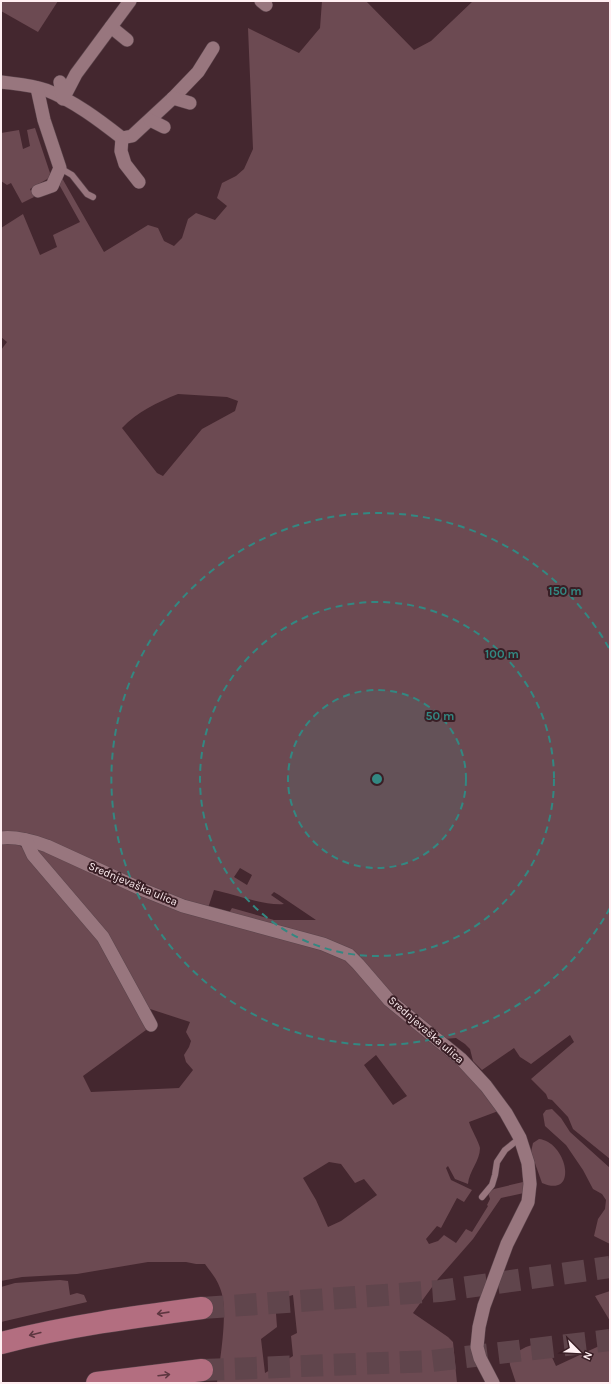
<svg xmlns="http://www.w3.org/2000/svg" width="611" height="1384" font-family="Karla,sans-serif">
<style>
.green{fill:#6c4a52;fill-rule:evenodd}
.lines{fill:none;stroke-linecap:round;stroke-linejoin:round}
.motorway-tunnel{stroke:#60454c;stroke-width:22;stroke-dasharray:22 11;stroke-linecap:butt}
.service-casing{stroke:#5c454c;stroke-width:7}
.minor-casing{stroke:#5c454c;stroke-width:14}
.motorway-casing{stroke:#5c454c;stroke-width:23}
.service{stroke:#98767e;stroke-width:6}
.minor{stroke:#98767e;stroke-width:13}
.motorway{stroke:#b36e80;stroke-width:22}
.oneway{stroke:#5e3640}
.ring{fill:none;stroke:#338882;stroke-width:2;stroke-dasharray:7 5}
.labels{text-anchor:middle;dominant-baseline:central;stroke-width:4;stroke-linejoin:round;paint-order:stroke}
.street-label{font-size:11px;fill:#ffeff2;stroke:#391e25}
.centre{fill:#338882;stroke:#391e25;stroke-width:2}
.ring-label{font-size:12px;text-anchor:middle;font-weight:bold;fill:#338882;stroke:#391e25;stroke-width:4;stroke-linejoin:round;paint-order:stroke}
</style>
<rect width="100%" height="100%" fill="#44272f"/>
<g class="green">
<path d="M1 1H58L38 32 1 11Z"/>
<path d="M322 1H366L414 50 431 41 473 1H610V1159L573 1129 568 1117 552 1100 548 1099 546 1094 531 1079 574 1042 570 1035 531 1064 520 1057 514 1048 482 1070 473 1061 470 1049 465 1044 456 1038 444 1039 408 1012 361 961 229 913 232 908 274 920H316L279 895 274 892 271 895 284 904C265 906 233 894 214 890L208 908 1 835V350L7 342 1 337V228L23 214 40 255 57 247 53 235 80 222 56 179 62 178 104 252 148 225 158 228 164 241 174 246 182 238 188 219 196 213 215 220 227 206 217 198 222 183 236 176 244 169 253 149 248 28 299 53 320 28ZM178 394 227 397 238 401 235 411 202 429 163 476 157 473 122 428C137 412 158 402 178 394ZM240 868 252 875 247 885 234 877Z"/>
<path d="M35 128 50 173 49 178 30 189 34 197 22 203 11 183 7 185 1 181V150L2 149 1 133 19 130 23 149 30 146 27 130Z"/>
<path d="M15 842 24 849 90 926 109 955 120 978 139 1013 146 1030 83 1076 91 1092 179 1088 193 1070 186 1062 184 1055 189 1047 191 1041 186 1032 190 1022 144 1007 115 951 94 921 35 854 36 847 159 901 199 916 327 948 342 955 356 966 374 990 395 1012 446 1050 489 1094 501 1110 469 1122C471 1129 479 1142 480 1148 480 1161 469 1171 468 1184L455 1179 448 1166 446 1168 451 1180 472 1190 464 1202 457 1198 441 1228 437 1226 426 1239 429 1244 438 1241 444 1235 456 1243 466 1229 472 1232 488 1206 487 1205 490 1199 488 1193 494 1189 523 1182 524 1185H526L524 1193 501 1198 473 1239 438 1279 413 1313 448 1337 453 1342 457 1383H217C220 1359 229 1309 220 1288 217 1279 210 1271 205 1264H196L186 1262H148L77 1274 22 1277 1 1281V843ZM376 1055 407 1096 393 1105 364 1065ZM329 1162 341 1164 355 1183 364 1179 377 1195 341 1221 328 1227 316 1200 303 1178ZM293 1295 297 1333 291 1336 293 1356 265 1373 261 1339 277 1327 275 1300Z"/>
<path d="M552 1109 561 1118 570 1132 610 1168V1244L594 1236 598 1219 605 1209 606 1200 602 1194 593 1189 583 1170 566 1145 545 1126 543 1114 546 1110Z"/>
<path d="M539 1139C567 1142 579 1199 542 1183L531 1152 533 1143Z"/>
<path d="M60 1280 68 1281 70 1295 77 1293 84 1295 87 1302 1 1322V1287L15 1283Z"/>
<path d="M610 1291V1321L595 1296Z"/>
<path d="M610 1341V1383H516L510 1365 509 1356 526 1347 535 1344 550 1353 556 1366Z"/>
</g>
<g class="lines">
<g class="motorway-tunnel">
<path d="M202 1308 440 1291 610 1267"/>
<path d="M202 1370 432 1361 610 1340"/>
</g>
<defs>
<g id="service">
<path d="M60 168 72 175 87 194 93 197"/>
<path d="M482 1197 492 1185 495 1175 497 1162 505 1150 520 1138"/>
</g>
<g id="minor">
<path d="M261 1 266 5"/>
<path d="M111 27 127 40"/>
<path d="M1 82C16 84 32 85 46 90 74 101 99 120 122 138L132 136 173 98 198 72 213 48"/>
<path d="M60 82 63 99 76 74 130 1"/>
<path d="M37 88 44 120 60 168 52 186 38 191"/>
<path d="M173 98 190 103"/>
<path d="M150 120 164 127"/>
<path d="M122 138 121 151 125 164 139 182"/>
<path d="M1 838C17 836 33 841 47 846L141 889 183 906 323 944 349 955 358 964 389 1000 461 1059 486 1086 506 1113 520 1138 528 1163 530 1184 528 1202 507 1244 484 1306 479 1327 477 1347 480 1358 493 1383"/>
<path d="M26 840 33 855 103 937 151 1025"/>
</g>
<g id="motorway">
<path d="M1 1343C67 1326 134 1317 202 1308"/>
<path d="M97 1383 202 1370"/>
</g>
</defs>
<use href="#service" class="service-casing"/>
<use href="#minor" class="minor-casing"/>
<use href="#motorway" class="motorway-casing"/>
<use href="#service" class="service"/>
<use href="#minor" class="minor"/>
<use href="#motorway" class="motorway"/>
</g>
<defs><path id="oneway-shaft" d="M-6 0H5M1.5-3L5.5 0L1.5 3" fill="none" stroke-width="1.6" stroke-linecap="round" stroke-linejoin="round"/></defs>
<g class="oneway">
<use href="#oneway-shaft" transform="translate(163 1313) rotate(172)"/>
<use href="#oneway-shaft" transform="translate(35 1334) rotate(166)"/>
<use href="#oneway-shaft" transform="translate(164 1375) rotate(-7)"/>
</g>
<circle cx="377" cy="779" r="89" fill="#338882" fill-opacity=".12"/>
<g class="ring">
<circle cx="377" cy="779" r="89"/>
<circle cx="377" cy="779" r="177"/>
<path d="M610 908A266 266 0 1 1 610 650"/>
</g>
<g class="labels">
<g class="street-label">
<text transform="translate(133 884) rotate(23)">Srednjevaška ulica</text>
<text transform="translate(426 1030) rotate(41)">Srednjevaška ulica</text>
</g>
</g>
<circle cx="377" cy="779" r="6" class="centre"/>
<g class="ring-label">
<text x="565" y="595">150 m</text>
<text x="502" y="658">100 m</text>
<text x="440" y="720">50 m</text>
</g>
<rect width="611" height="1384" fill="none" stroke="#ffeff2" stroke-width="4"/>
<g transform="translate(579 1352) rotate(114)" stroke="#391e25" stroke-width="3" paint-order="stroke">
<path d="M0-3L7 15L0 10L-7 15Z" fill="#ffeff2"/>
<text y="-6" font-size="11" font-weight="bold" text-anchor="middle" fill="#ffeff2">N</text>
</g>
</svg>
